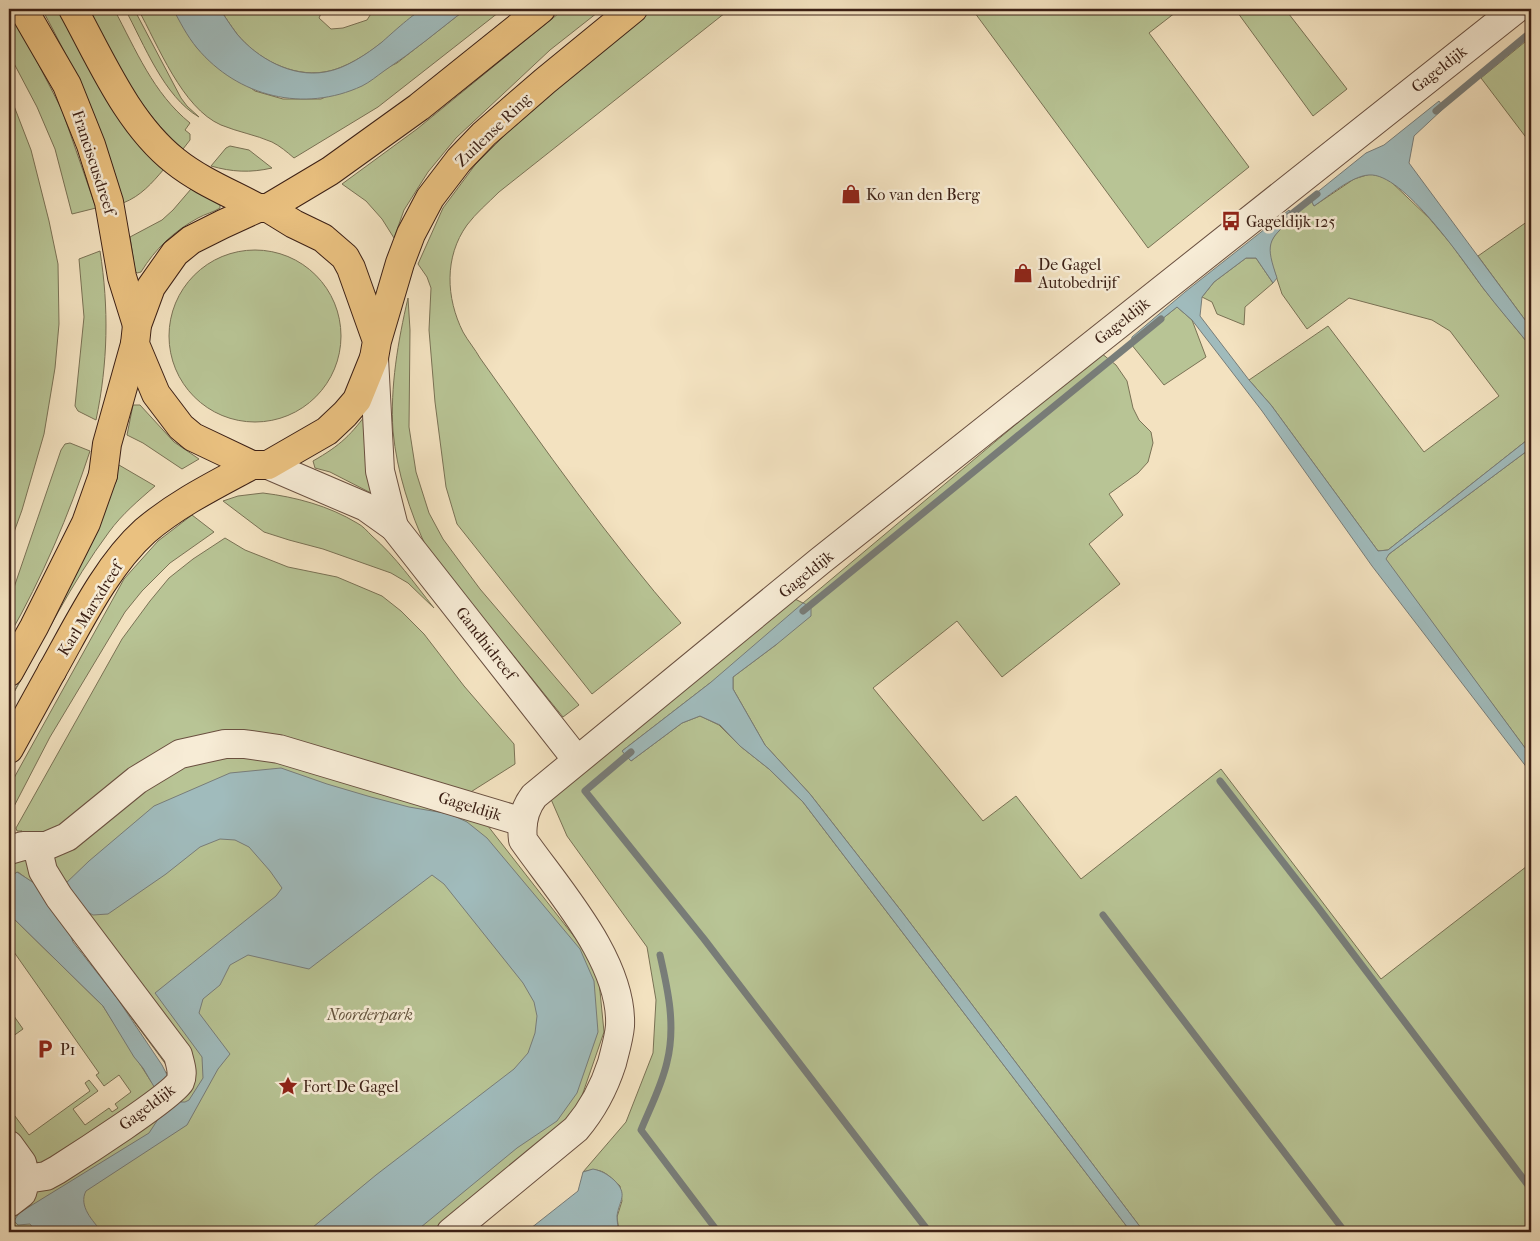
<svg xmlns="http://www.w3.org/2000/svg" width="1540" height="1241" font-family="'IM FELL French Canon',serif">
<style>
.green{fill:#b8c495;stroke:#7a7255}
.water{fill:#a0bbbc;stroke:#787d79}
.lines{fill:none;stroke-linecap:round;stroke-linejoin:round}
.stream{stroke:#787d79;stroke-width:7}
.minor-casing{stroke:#6a5040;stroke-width:30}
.major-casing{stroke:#3c2015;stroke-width:30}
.highway-casing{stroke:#3c2015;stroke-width:30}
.minor{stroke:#f7ecd6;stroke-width:28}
.major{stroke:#eac180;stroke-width:28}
.highway{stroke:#eac180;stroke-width:28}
.labels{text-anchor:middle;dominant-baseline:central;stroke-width:5;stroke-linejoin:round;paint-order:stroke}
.street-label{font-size:16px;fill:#3c2015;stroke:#f7ecd6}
.poi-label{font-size:16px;fill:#3c2015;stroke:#f7ecd6;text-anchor:start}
.park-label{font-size:16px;font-style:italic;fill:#61513b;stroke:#f7ecd6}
</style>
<rect width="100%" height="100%" fill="#f3e2c0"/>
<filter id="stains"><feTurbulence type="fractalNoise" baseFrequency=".004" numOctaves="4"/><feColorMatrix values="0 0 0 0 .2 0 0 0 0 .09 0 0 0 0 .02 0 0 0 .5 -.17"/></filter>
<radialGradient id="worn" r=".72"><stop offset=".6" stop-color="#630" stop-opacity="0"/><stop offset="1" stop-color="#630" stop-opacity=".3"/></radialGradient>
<g class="green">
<path d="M9 9H10L62 110 96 208 72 214 55 149 37 107 9 54Z"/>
<path d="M42 9H57L102 90 164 169C152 183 141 196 123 203 106 135 75 70 42 9Z"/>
<path d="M88 9H114C136 50 153 93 190 123L185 130 190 134V140L183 149C139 111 115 60 88 9Z"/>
<path d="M125 9H134L181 98 187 106 199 117C164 97 144 44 125 9Z"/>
<path d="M138 9H173L197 48 255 91 283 99H321L397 63 466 9H503L378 107 294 158C287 152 280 146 272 142 256 135 238 132 221 125 182 108 158 45 138 9Z"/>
<path d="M220 9H323L319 18 331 29 343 28 367 20 374 9H423C406 22 390 37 372 50 359 59 340 70 324 72 292 77 257 59 237 34 231 26 225 17 220 9Z"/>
<path d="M564 9H602L550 50 456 138 428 172 404 210 394 238 382 219 366 201 342 184 417 129Z"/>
<path d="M653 9H730L499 192C488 203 476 213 467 225 444 257 446 298 463 332 468 341 475 349 480 358 544 448 608 539 681 623L592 694 457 524 446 487 435 402 429 330 431 288 427 277 418 264 443 208 475 165 523 117 574 72Z"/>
<path d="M972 9H1180L1149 33 1249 167 1148 248Z"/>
<path d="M1235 9H1285L1347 89 1313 116Z"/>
<path d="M1531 37V144L1481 78Z"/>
<path d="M9 93 31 150 49 221 58 264 59 324 55 368 44 434 22 510 9 546Z"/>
<path d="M230 146 249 150 272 168C250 173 232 172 211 166L226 148Z"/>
<path d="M1370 174 1386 177 1429 218 1451 244 1483 288 1531 347V437L1388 550 1378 551 1271 405 1249 380 1328 326 1424 452 1499 396 1450 331 1432 320 1349 298 1307 329 1282 294 1269 255 1270 243 1278 230 1294 218 1310 198 1314 206 1354 179Z"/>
<path d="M191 189 220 204V208C214 212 205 214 198 218 174 231 155 249 141 272L137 273 135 271 130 237 162 220 173 210Z"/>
<path d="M1531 219V328L1478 256Z"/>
<circle cx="255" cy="336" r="86"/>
<path d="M100 251C109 308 108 363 96 420L78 411 75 406 84 317 79 259Z"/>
<path d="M1246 258H1256L1273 283 1245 307 1244 325 1217 314 1212 302 1202 297 1214 282Z"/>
<path d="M408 298 410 330 409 427 416 472 429 513 443 539 480 589 579 705 563 717 427 549C410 512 397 473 393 431 390 387 398 341 408 298Z"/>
<path d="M1177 307 1192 320 1206 357 1164 385 1131 344Z"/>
<path d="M1101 353 1116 365 1127 381 1133 408 1139 420 1151 432 1153 443 1148 462 1138 473 1109 494 1123 515 1089 544 1120 584 1002 677 957 621 873 688 983 821 1016 796 1081 879 1221 769 1381 979 1531 863V1232H1144L902 912 810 794 765 745 733 689V677L777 644 710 683 622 751 631 761 682 723 700 716 719 725 740 746 769 769 803 802 1131 1232H619L617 1217 622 1201 620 1186C607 1174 601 1166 583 1172L626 1122 653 1053 656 1000 647 947 567 836 550 797 793 598 803 603Z"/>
<path d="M133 405H140L174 442 199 459 182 469 143 443 127 435Z"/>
<path d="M370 409 376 493H371L330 472 315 468 313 461C341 445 351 435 370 409Z"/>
<path d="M70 443 90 451C69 515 42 578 9 636V602L61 450 65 444Z"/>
<path d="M1531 448V756L1385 559 1389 554Z"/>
<path d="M119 465 155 486C139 500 122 514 109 532 71 583 43 641 12 696L98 522Z"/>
<path d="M263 493C296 497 329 506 357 523 363 526 367 531 372 536 396 557 414 583 434 608L408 583 391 573 323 549 289 540 264 532 223 501 238 496Z"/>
<path d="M192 515 214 532 170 563 142 591 125 612 50 737 9 816V787L124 579 158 541Z"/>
<path d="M225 538 245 550 288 567 337 577 382 596 401 611 424 634 464 686 514 744 515 764 466 795 463 794 583 948 599 981 604 1032 576 1113 435 1232H9V1186L40 1164 31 1158 9 1131V1108L29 1135 90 1091 85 1083 89 1080 98 1091 73 1109 85 1125 109 1108 112 1112 118 1108 115 1104 131 1092 119 1075 104 1086 96 1075 99 1073 9 945V914L103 1006 152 1083 170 1070 30 881 18 872 9 878V839L22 831H17L16 828 122 639 150 601 169 578 193 559Z"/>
<path d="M9 1009 23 1029 9 1039Z"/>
</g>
<g class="water">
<path d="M173 9H220C225 17 231 26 237 34 257 58 292 78 325 72 345 69 367 54 382 42 390 35 417 10 424 9 437 6 453 9 466 9 439 30 413 52 384 71 377 76 370 82 362 86 304 113 238 97 197 48 187 36 180 22 173 9Z"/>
<path d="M1439 101 1444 108 1414 136 1409 163 1531 328V347C1515 327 1498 308 1483 288 1464 262 1403 172 1369 175 1351 176 1329 196 1314 206L1310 198 1366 153 1384 145Z"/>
<path d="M1289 210 1294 218C1266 240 1266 245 1277 278L1273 283 1256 258H1246L1214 282 1202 297 1200 316 1249 380 1271 405 1378 551 1388 550 1531 437V448L1389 554 1386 559 1531 756V773L1372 566 1262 411 1192 320 1177 307 1131 344 1132 337 1185 292Z"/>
<path d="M803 603 811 607V616L777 644 733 677V689L765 745 810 794 902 912 1144 1232H1131L803 802 769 769 740 746 720 725 700 716 682 723 631 761 622 751 710 683Z"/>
<path d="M281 768 327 784 371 797 409 807 450 814 467 822 487 838 580 949 594 981 598 1032 577 1093 557 1121 517 1148 415 1232H307L376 1175 514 1069 528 1053 535 1033 537 1016 534 1002 523 983 444 884 432 875 309 969 248 955 230 965 220 985 203 999 199 1013 230 1054 218 1069 187 1125 86 1191C78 1206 93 1221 102 1232H36L30 1224 18 1225 14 1221 19 1213 149 1133 166 1107 143 1068 134 1057 103 1006 9 914V878L17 872 34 883 66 923 73 942 117 998 162 1065 181 1102H185L189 1100 203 1078 202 1057 155 993 276 896 282 888 270 871 249 847 235 840 220 839 200 847 166 874 108 914 93 915 75 905 64 885 89 861 154 806 230 773Z"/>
<path d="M593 1169C602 1171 607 1174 614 1180 629 1195 619 1200 617 1216 617 1221 618 1228 619 1232H526L578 1191 583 1172Z"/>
</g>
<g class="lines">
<g class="stream">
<path d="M1436 111 1531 32"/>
<path d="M1284 220 1317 194"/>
<path d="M803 611 1161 319"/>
<path d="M631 752 585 791 704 939 929 1232"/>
<path d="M1220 781 1317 906 1531 1189"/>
<path d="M1103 915 1345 1232"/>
<path d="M660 955C668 990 676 1026 667 1062 662 1085 650 1108 641 1130L718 1232"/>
</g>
<defs>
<g id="minor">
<path d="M374 358 380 471 394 527"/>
<path d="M268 465 366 507 394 527 577 760"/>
<path d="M9 850 23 846H46L67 837 137 780 180 754 225 744H244L279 749 523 822"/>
<path d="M9 1145 22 1163 26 1179"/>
<path d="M9 1203 22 1193 26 1179 46 1176 57 1170C76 1158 174 1095 180 1082 184 1073 180 1064 178 1055L59 897 43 871 37 846"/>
<path d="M451 1232 576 1129C593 1109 604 1088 612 1063 615 1051 619 1038 620 1026 623 961 558 890 523 840 521 824 524 809 534 796L820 561 1516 9"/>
</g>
<g id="major">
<path d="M23 9 67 85 91 145 109 202 122 277 137 325"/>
<path d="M73 9C101 60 128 124 175 161 200 181 230 193 258 208"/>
<path d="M268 208 330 171 419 107 541 9"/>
<path d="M377 341 351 268 345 257 323 238 294 224 268 208H258L223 224 191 240 175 253 151 287 137 325 135 344 156 394 181 427 193 437 252 465H268L327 431 345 414 357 400 374 358 377 341 400 263 411 234 430 198 459 160 484 134 545 81 633 9"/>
<path d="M103 475 107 444 135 344"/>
<path d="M52 671C78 625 106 566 145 531 178 503 215 485 252 465"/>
</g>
<g id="highway">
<path d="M9 672 34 627 86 523 103 475"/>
<path d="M9 749 52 671"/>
</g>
</defs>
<use href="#minor" class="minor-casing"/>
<use href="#major" class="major-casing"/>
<use href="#highway" class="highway-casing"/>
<use href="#minor" class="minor"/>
<use href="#major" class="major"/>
<use href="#highway" class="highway"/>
</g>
<defs>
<symbol id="shop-bare" viewBox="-9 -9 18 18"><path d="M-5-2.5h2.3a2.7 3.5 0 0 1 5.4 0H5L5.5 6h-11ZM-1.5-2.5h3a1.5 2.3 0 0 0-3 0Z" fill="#8f2418" stroke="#f7ecd6" stroke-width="2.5" paint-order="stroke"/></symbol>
<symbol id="bus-bare" viewBox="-9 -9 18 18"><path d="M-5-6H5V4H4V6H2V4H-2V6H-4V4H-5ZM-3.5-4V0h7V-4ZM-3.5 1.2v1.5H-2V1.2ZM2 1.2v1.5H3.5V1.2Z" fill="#8f2418" stroke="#f7ecd6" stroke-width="2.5" paint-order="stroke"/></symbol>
<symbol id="parking-bare" viewBox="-9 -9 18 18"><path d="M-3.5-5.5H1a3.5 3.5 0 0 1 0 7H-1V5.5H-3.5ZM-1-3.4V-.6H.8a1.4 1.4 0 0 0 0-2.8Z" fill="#8f2418" stroke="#f7ecd6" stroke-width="2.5" paint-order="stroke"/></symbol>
<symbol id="sight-bare" viewBox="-9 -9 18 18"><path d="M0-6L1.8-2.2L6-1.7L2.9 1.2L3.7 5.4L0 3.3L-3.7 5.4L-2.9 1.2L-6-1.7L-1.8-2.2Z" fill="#8f2418" stroke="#f7ecd6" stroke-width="2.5" paint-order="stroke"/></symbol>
</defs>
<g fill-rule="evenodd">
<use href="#shop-bare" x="837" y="180" width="28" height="28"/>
<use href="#bus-bare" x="1217" y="207" width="28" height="28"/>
<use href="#shop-bare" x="1009" y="259" width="28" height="28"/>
<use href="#parking-bare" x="31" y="1035" width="28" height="28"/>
<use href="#sight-bare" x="274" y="1072" width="28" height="28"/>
</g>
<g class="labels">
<g class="street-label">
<text transform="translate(1439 69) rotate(-38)">Gageldijk</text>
<text transform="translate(493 130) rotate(-44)">Zuilense Ring</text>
<text transform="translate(94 162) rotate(72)">Franciscusdreef</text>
<text transform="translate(1122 321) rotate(-38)">Gageldijk</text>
<text transform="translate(806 574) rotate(-39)">Gageldijk</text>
<text transform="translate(90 609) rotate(-58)">Karl Marxdreef</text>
<text transform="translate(486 643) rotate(52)">Gandhidreef</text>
<text transform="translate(470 806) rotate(17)">Gageldijk</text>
<text transform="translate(147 1107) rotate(-37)">Gageldijk</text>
</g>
<g class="poi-label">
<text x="866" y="194">Ko van den Berg</text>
<text x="1246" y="221">Gageldijk 125</text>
<text x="1038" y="264">De Gagel<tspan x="1038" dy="18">Autobedrijf</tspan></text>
<text x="60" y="1049">P1</text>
<text x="303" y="1086">Fort De Gagel</text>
</g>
<g class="park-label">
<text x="370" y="1014">Noorderpark</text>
</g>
</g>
<rect width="1540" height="1241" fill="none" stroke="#f3e2c0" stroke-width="30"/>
<rect x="10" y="10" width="1520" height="1221" fill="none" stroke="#3c2015" stroke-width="2.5"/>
<rect x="15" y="15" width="1510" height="1211" fill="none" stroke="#3c2015"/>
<rect width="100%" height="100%" filter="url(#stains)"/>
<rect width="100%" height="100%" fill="url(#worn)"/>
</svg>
